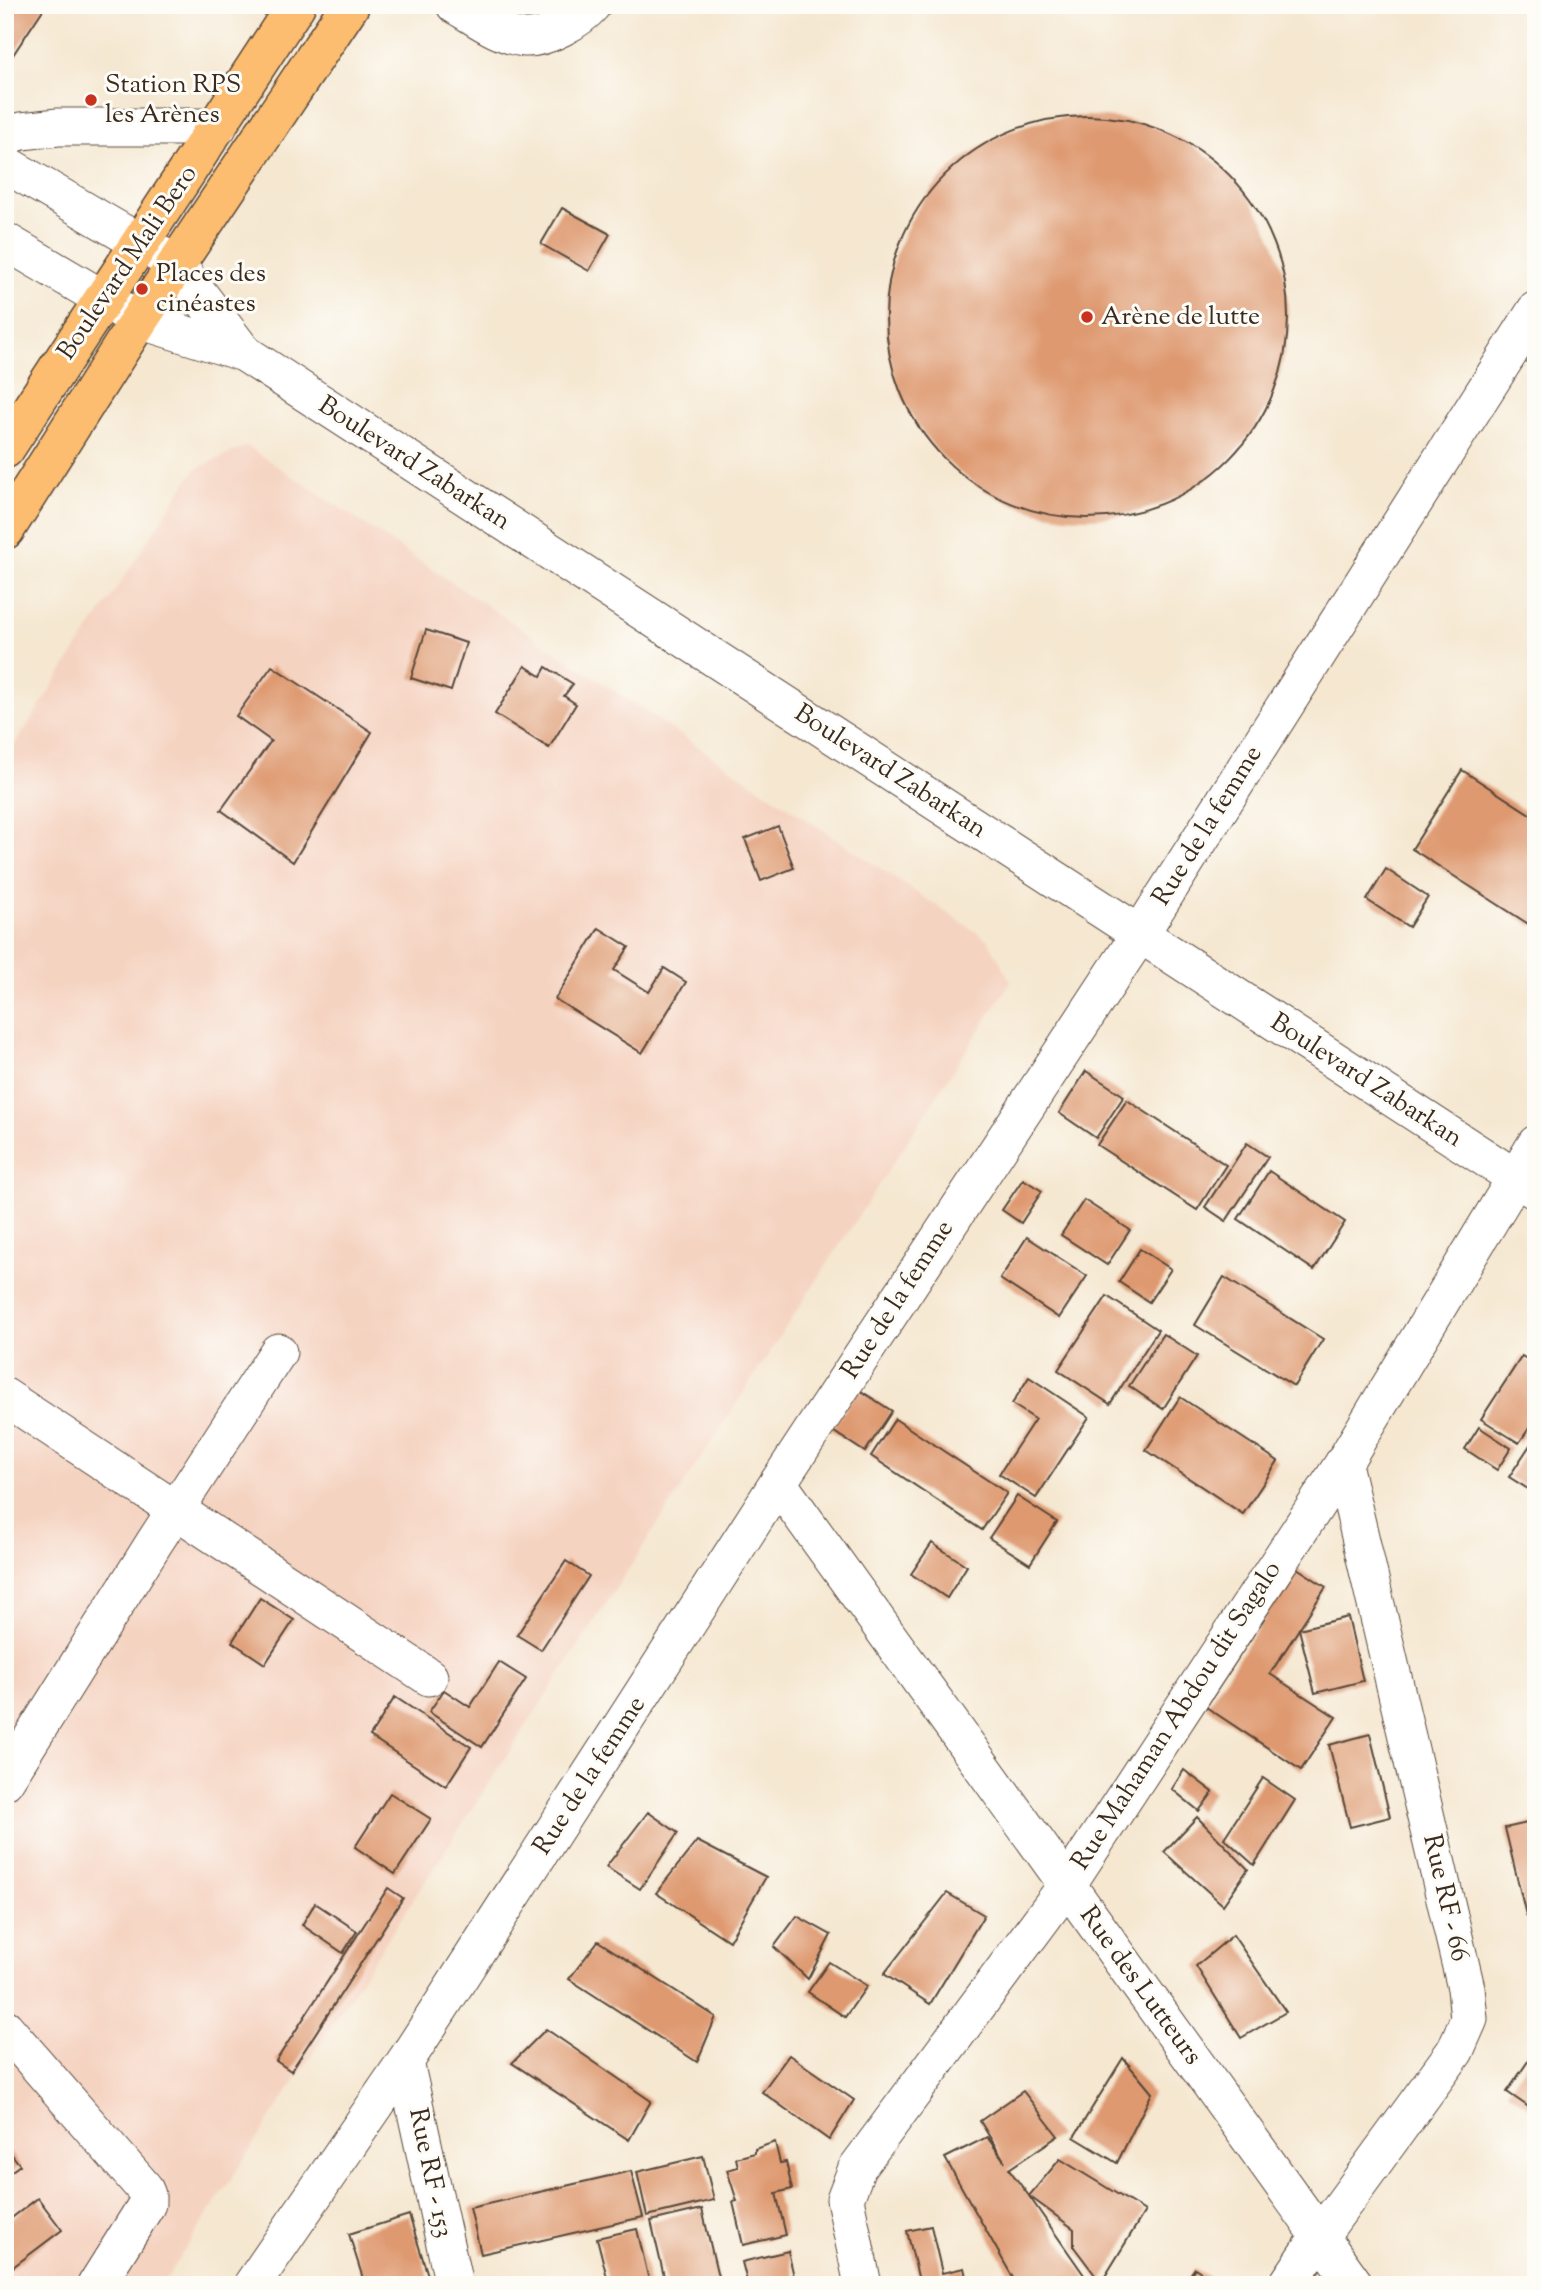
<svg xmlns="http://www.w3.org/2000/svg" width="1541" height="2290" font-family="'Sorts Mill Goudy',serif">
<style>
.built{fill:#f5d3c1}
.building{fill:#de996f}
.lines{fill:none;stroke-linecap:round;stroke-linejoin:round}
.minor-casing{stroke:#574639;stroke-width:39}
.major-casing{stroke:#574639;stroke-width:41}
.minor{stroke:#fff;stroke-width:37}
.major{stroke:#fcbd6f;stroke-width:38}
.poi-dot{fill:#c8321e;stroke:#fdfcf7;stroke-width:2.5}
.labels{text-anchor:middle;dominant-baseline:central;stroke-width:6;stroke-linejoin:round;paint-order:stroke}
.poi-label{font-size:26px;fill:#3b2a1e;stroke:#fdfcf7;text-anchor:start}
.street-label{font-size:26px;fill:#3b2a1e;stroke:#fdfcf7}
</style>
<rect width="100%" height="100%" fill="#fdfcf7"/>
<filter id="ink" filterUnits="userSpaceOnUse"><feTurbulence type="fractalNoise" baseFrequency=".0143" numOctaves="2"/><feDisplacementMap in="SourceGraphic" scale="14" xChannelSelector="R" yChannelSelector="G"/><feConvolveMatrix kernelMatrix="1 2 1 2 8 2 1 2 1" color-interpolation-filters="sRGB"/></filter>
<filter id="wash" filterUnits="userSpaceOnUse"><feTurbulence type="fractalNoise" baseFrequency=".00686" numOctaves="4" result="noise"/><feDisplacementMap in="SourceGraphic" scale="28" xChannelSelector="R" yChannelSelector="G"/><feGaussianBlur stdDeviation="1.57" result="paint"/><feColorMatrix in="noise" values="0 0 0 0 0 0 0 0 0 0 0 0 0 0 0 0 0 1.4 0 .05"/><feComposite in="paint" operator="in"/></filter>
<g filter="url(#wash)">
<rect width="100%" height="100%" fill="#f5e7d0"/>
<path class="built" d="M247 446 988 940 1011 982 162 2285H5V759L195 469Z"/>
<g id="blocks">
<g class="building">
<path d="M5 5H46L5 67Z"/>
<circle cx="1087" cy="317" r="201"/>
<path d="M562 208 610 234 589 271 541 244Z"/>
<path d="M426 630 466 643 451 691 411 678Z"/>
<path d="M272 666 372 732 293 862 221 810 271 741 236 716Z"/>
<path d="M525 666 541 676 546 667 573 684 564 696 576 704 549 748 495 714Z"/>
<path d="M1462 770 1536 818V923L1533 927 1412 849Z"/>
<path d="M778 826 794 868 761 881 745 839Z"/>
<path d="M1386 869 1428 897 1409 927 1367 900Z"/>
<path d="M599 928 629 947 614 970 649 992 664 968 686 982 642 1053 555 999Z"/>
<path d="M1086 1071 1124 1096 1096 1138 1059 1113Z"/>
<path d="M1127 1100 1226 1165 1197 1210 1097 1145Z"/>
<path d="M1247 1143 1268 1157 1226 1221 1205 1207Z"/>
<path d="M1269 1171 1345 1222 1314 1270 1238 1219Z"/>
<path d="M1023 1179 1042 1191 1021 1223 1002 1210Z"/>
<path d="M1084 1200 1130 1230 1107 1265 1061 1235Z"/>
<path d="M1027 1237 1087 1276 1059 1318 1000 1279Z"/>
<path d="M1140 1249 1171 1269 1149 1302 1119 1282Z"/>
<path d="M1224 1277 1323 1339 1294 1386 1195 1325Z"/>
<path d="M1107 1296 1158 1330 1110 1404 1058 1370Z"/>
<path d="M1163 1334 1197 1356 1163 1409 1129 1386Z"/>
<path d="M1522 1356 1536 1365V1418L1519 1443 1481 1419Z"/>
<path d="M1029 1377 1089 1417 1036 1498 999 1474 1035 1419 1012 1404Z"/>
<path d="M858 1389 892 1411 865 1452 831 1430Z"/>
<path d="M1180 1397 1278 1461 1243 1514 1146 1450Z"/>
<path d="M895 1419 1007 1493 982 1530 871 1456Z"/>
<path d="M1479 1427 1511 1448 1497 1470 1465 1449Z"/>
<path d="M1536 1436V1494L1509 1477Z"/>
<path d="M1017 1496 1057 1522 1030 1564 989 1538Z"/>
<path d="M932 1543 967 1566 947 1598 911 1574Z"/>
<path d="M566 1561 589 1576 541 1650 517 1635Z"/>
<path d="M1297 1568 1326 1587 1270 1674 1336 1717 1301 1770 1206 1707Z"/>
<path d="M260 1598 294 1620 265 1664 232 1642Z"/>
<path d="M1348 1617 1363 1681 1315 1693 1299 1629Z"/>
<path d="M499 1662 526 1679 482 1747 429 1712 444 1690 470 1707Z"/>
<path d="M395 1697 471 1747 446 1786 370 1736Z"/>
<path d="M1370 1734 1390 1817 1350 1827 1329 1745Z"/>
<path d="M1184 1770 1213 1792 1199 1811 1172 1789Z"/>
<path d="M1263 1778 1295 1800 1254 1865 1224 1838Z"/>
<path d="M390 1793 431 1819 395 1874 355 1847Z"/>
<path d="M648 1812 678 1833 640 1889 606 1867Z"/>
<path d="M1197 1817 1248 1869 1223 1905 1164 1852Z"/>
<path d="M1536 1821V1912L1526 1915 1505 1828Z"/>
<path d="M697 1841 766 1877 729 1941 656 1893Z"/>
<path d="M388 1888 403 1898 291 2071 276 2061Z"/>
<path d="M947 1893 984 1915 930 2004 884 1974Z"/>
<path d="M315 1903 357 1931 343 1953 302 1925Z"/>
<path d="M797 1916 831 1935 808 1979 774 1947Z"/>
<path d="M1233 1935 1286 2012 1241 2038 1196 1966Z"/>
<path d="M598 1941 716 2017 697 2062 569 1979Z"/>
<path d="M829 1962 867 1986 845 2017 808 1992Z"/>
<path d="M546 2029 651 2101 629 2140 512 2063Z"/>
<path d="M1533 2054 1536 2056V2112L1507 2092Z"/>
<path d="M789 2055 854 2100 829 2140 762 2092Z"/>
<path d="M1123 2058 1152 2093 1117 2163 1074 2137Z"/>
<path d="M1023 2091 1058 2136 1009 2169 1029 2196 1060 2159 1145 2211 1101 2283 1074 2247V2229L1029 2196 1091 2285H1017L945 2158 987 2137 1005 2162 980 2121Z"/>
<path d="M775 2142 780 2163 786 2162 792 2189 776 2193 786 2235 743 2245 733 2202 737 2201 727 2170 738 2167 736 2158 755 2153V2149Z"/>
<path d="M5 2146 20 2165 5 2176Z"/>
<path d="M703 2156 714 2200 647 2216 637 2172Z"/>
<path d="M631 2171 643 2217 481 2254 470 2208Z"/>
<path d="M38 2198 62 2230 5 2273V2223Z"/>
<path d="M702 2209 720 2285H666L651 2221Z"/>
<path d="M409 2215 431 2285H365L349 2234Z"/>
<path d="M931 2226 942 2273 964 2268 968 2285H920L907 2231Z"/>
<path d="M637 2229 650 2285H609L597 2238Z"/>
<path d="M788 2251 796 2285H748L742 2262Z"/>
<path d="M1195 2268 1220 2285H1183Z"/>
</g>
</g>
</g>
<g filter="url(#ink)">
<use href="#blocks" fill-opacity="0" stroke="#574639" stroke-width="2"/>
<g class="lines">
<defs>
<g id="minor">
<path d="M455 5C476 17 500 36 525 38 546 39 578 21 592 5"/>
<path d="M5 136 22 131 58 127H218"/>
<path d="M5 164 176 264 244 353"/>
<path d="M5 241 139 320 244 353 1536 1191"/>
<path d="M5 1397 429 1677"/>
<path d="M778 1483 1355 2285"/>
<path d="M5 1781 154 1543 278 1352"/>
<path d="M5 2028 144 2188 147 2195V2204L96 2285"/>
<path d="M405 2062 454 2285"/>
<path d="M252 2285 405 2062 778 1483 1140 934 1536 310"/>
<path d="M863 2285 845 2199 857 2168 1067 1885 1343 1464 1536 1144"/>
<path d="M1287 2285 1320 2236 1455 2051 1469 2019 1466 1988 1343 1464"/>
</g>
<g id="major">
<path d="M5 449 296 5"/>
<path d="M5 530 139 320 350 5"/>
</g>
</defs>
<use href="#minor" class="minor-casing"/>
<use href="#major" class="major-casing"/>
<use href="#minor" class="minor"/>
<use href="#major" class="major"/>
</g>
</g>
<g class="poi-dot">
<circle cx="91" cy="100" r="7"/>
<circle cx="142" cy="289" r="7"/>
<circle cx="1087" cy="317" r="7"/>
</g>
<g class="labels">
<g class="poi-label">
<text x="105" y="85">Station RPS<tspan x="105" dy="30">les Arènes</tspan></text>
<text x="156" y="274">Places des<tspan x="156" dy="30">cinéastes</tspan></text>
<text x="1101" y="317">Arène de lutte</text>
</g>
<g class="street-label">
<text transform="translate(128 263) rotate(-56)">Boulevard Mali Bero</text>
<text transform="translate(414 464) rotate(33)">Boulevard Zabarkan</text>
<text transform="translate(890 772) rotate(33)">Boulevard Zabarkan</text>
<text transform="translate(1208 826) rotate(-58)">Rue de la femme</text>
<text transform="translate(1366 1081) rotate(33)">Boulevard Zabarkan</text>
<text transform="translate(898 1300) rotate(-57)">Rue de la femme</text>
<text transform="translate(1177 1716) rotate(-57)">Rue Mahaman Abdou dit Sagalo</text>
<text transform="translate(590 1776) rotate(-57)">Rue de la femme</text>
<text transform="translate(1445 1898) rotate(77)">Rue RF - 66</text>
<text transform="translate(1140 1986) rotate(54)">Rue des Lutteurs</text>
<text transform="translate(430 2173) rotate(78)">Rue RF - 153</text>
</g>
</g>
<rect width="1541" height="2290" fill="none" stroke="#fdfcf7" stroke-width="28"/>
</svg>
